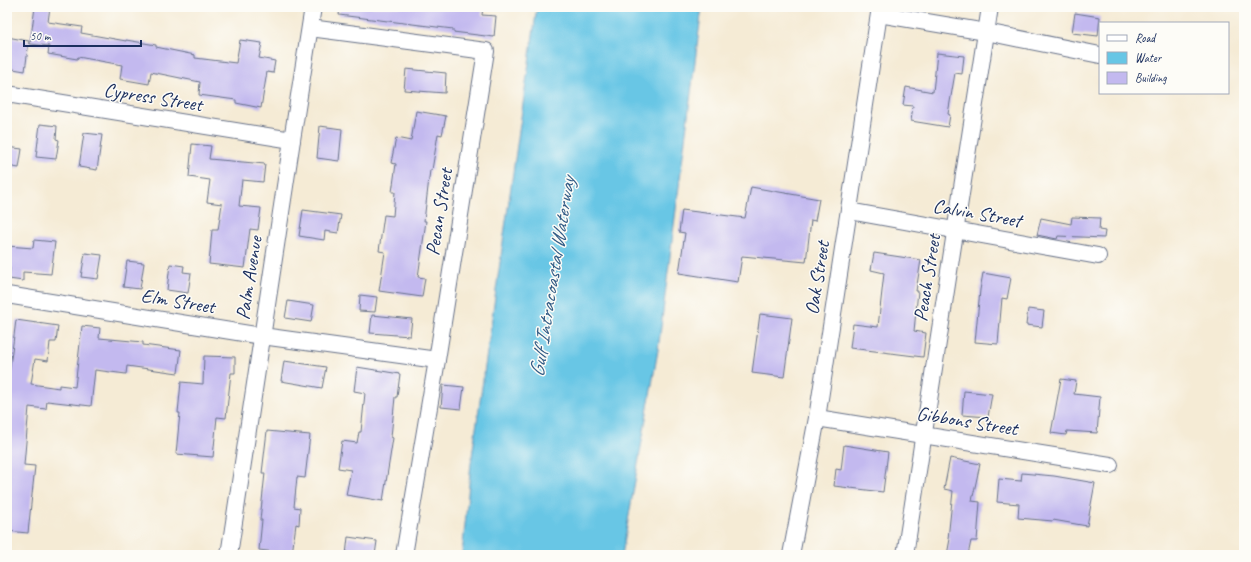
<svg xmlns="http://www.w3.org/2000/svg" width="1251" height="562" font-family="Caveat,sans-serif">
<style>
.water{fill:#67c6e5;stroke:#417aa2}
.building{fill:#c3b9ef}
.lines{fill:none;stroke-linecap:round;stroke-linejoin:round}
.minor-casing{stroke:#677188;stroke-width:18}
.minor{stroke:#fff;stroke-width:16}
.labels{text-anchor:middle;dominant-baseline:central;stroke-width:3;stroke-linejoin:round;paint-order:stroke}
.street-label{font-size:20px;fill:#1b2f5e;stroke:#fdfcf7}
.water-label{font-size:21px;font-style:italic;fill:#325c86;stroke:#fdfcf7}
</style>
<rect width="100%" height="100%" fill="#fdfcf7"/>
<filter id="ink" filterUnits="userSpaceOnUse"><feTurbulence type="fractalNoise" baseFrequency=".025" numOctaves="2"/><feDisplacementMap in="SourceGraphic" scale="8" xChannelSelector="R" yChannelSelector="G"/><feConvolveMatrix kernelMatrix="1 2 1 2 8 2 1 2 1" color-interpolation-filters="sRGB"/></filter>
<filter id="wash" filterUnits="userSpaceOnUse"><feTurbulence type="fractalNoise" baseFrequency=".012" numOctaves="4" result="noise"/><feDisplacementMap in="SourceGraphic" scale="16" xChannelSelector="R" yChannelSelector="G"/><feGaussianBlur stdDeviation="0.9" result="paint"/><feColorMatrix in="noise" values="0 0 0 0 0 0 0 0 0 0 0 0 0 0 0 0 0 1.4 0 .05"/><feComposite in="paint" operator="in"/></filter>
<g filter="url(#wash)">
<rect width="100%" height="100%" fill="#f5ebd5"/>
<path class="water" d="M537 7H702L658 350 622 555H462L471 463Z"/>
<g id="blocks">
<g class="building">
<path d="M35 7H50L48 22 82 27 81 33 126 41V40L156 45V47L195 55V58L236 63 240 40 262 43 259 58 275 61 273 73 267 72 261 108 236 103V100L199 95 200 82 151 72 149 84 120 79 122 65 78 57 77 59 48 54 49 46 30 44Z"/>
<path d="M340 7H483L482 15 496 16 494 37 453 32V29L339 15Z"/>
<path d="M1075 13 1100 17 1098 36 1072 33Z"/>
<path d="M7 37 29 41 25 71 7 68Z"/>
<path d="M937 53 964 56 962 74 955 73 948 114 950 115 948 127 911 121 913 106 903 105 906 87 933 92Z"/>
<path d="M406 69 446 73 445 93 404 90Z"/>
<path d="M416 111 446 116 442 135 438 134 432 170H430L424 221H426L418 277 425 278 422 297 379 291 385 252 379 251 384 215 393 216 395 192H392L396 164 391 163 396 138 411 141Z"/>
<path d="M40 124 57 126 56 139 59 140 56 159 36 157Z"/>
<path d="M320 126 342 129 339 161 317 158Z"/>
<path d="M84 133 102 135 97 170 79 167Z"/>
<path d="M192 144 211 146 209 159 265 164 263 182 242 180 239 206 261 208 258 230 250 229 245 268 209 264 212 230H218L222 204 207 202 210 180 189 177Z"/>
<path d="M7 147 22 149 19 168 7 166Z"/>
<path d="M751 187 819 199 815 221 811 220 806 262 742 256 738 282 679 273 685 233 679 232 682 210 745 218Z"/>
<path d="M303 210 341 215 338 233 325 231 324 240 299 236Z"/>
<path d="M1072 217 1100 218 1099 230 1105 231 1104 238 1058 236 1057 239 1037 235 1041 218 1071 224Z"/>
<path d="M34 240 55 242 51 274 23 272V281L9 279 10 268H7V246L33 248Z"/>
<path d="M85 253 102 255 98 279 81 277Z"/>
<path d="M874 253 921 260 916 291H918L914 331 926 333 923 357 850 348 853 324 878 327 884 273 871 270Z"/>
<path d="M127 261 144 263 140 289 123 287Z"/>
<path d="M170 264 184 266 183 272 191 273 188 293 167 290Z"/>
<path d="M983 273 1011 278 1007 299 1002 298 998 344 975 342 980 290Z"/>
<path d="M360 295 377 297 375 312 359 311Z"/>
<path d="M288 301 314 305 311 322 285 318Z"/>
<path d="M1028 309 1044 311 1042 327 1026 325Z"/>
<path d="M760 314 792 318 784 377 752 373Z"/>
<path d="M372 315 412 319 410 336 370 333Z"/>
<path d="M16 320 58 326 56 342H50L48 361 35 359 31 384 59 388V385L75 387 82 326 100 328 99 338 143 342V345L181 350 178 373 127 366 126 374 95 370 91 406 47 401 46 409 29 407 24 465 35 466 28 533 7 531V390Z"/>
<path d="M204 356 235 357V373H231L226 418 217 417 213 457 176 454 180 413H178L181 382 203 384Z"/>
<path d="M284 361 326 367 322 388 281 381Z"/>
<path d="M357 367 400 374 397 397H395L391 437 393 438 383 501 346 495 351 470 338 468 342 441 357 443 359 432H361L365 393 354 391Z"/>
<path d="M1061 379 1076 381 1074 394 1100 397 1097 433 1067 431 1066 435 1051 433Z"/>
<path d="M443 385 464 387 461 409 441 407Z"/>
<path d="M964 391 992 394 988 417 962 415Z"/>
<path d="M267 431 310 435 305 478 297 477 294 507 300 508 299 525 296 524 292 554 259 550 262 520H260L265 473H262Z"/>
<path d="M844 445 888 452 883 492 834 486 836 469 841 470Z"/>
<path d="M950 458 980 464 972 501 980 502 977 541H971L968 555H947L950 539H948L953 491 944 489Z"/>
<path d="M1022 473 1054 476 1095 483 1087 526 1053 520V521L1018 518 1019 504 997 502 999 479 1021 481Z"/>
<path d="M348 537 377 541 375 555H346Z"/>
</g>
</g>
</g>
<g filter="url(#ink)">
<use href="#blocks" fill-opacity="0" stroke="#677188" stroke-width="1"/>
<g class="lines">
<defs>
<g id="minor">
<path d="M879 14 986 32 1100 55"/>
<path d="M310 28 486 51 437 360 404 555"/>
<path d="M7 94 292 140"/>
<path d="M849 211 1098 256"/>
<path d="M7 295 262 336 437 360"/>
<path d="M817 418 1110 465"/>
<path d="M229 555 292 140 313 7"/>
<path d="M791 555 817 418 880 7"/>
<path d="M905 555 990 7"/>
</g>
</defs>
<use href="#minor" class="minor-casing"/>
<use href="#minor" class="minor"/>
</g>
</g>
<g class="labels">
<g class="street-label">
<text transform="translate(153 97) rotate(9)">Cypress Street</text>
<text transform="translate(439 212) rotate(-81)">Pecan Street</text>
<text transform="translate(977 213) rotate(10)">Calvin Street</text>
<text transform="translate(249 278) rotate(-81)">Palm Avenue</text>
<text transform="translate(817 278) rotate(-81)">Oak Street</text>
<text transform="translate(927 278) rotate(-81)">Peach Street</text>
<text transform="translate(178 301) rotate(9)">Elm Street</text>
<text transform="translate(967 421) rotate(9)">Gibbons Street</text>
</g>
<g class="water-label">
<text transform="translate(552 277) rotate(-81)">Gulf Intracoastal Waterway</text>
</g>
</g>
<rect width="1251" height="562" fill="none" stroke="#fdfcf7" stroke-width="24"/>
<rect x="1099" y="22" width="130" height="72" fill="#fdfcf7" stroke="#a3aaba"/>
<rect x="1107" y="35" width="20" height="6" fill="#ffffff" stroke="#a3aaba"/>
<text x="1135" y="42" font-size="12" fill="#1b2f5e">Road</text>
<rect x="1107" y="52" width="20" height="12" fill="#67c6e5" stroke="#a3aaba"/>
<text x="1135" y="62" font-size="12" fill="#1b2f5e">Water</text>
<rect x="1107" y="72" width="20" height="12" fill="#c3b9ef" stroke="#a3aaba"/>
<text x="1135" y="82" font-size="12" fill="#1b2f5e">Building</text>
<path d="M24 40v6h117v-6" fill="none" stroke="#1b2f5e" stroke-width="2"/>
<text x="30" y="40" font-size="12" fill="#1b2f5e" stroke="#fdfcf7" stroke-width="3" paint-order="stroke">50 m</text>
</svg>
